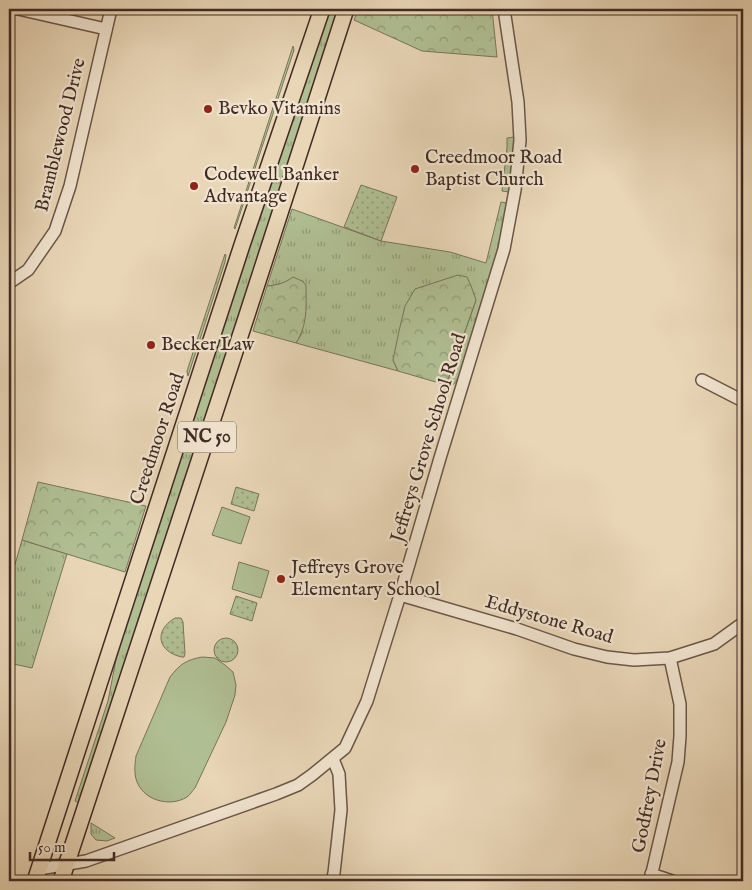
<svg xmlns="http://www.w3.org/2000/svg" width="752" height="890" font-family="'IM FELL English',serif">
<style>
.grass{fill:url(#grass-tufts);stroke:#78755b}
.forest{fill:url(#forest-crowns);stroke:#78755b}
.park{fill:url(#park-dots);stroke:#78755b}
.pitch{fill:#b0bf93;stroke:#78755b}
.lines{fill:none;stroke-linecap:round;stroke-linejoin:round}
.minor-casing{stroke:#6a5648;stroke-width:14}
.major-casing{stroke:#402b23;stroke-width:18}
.minor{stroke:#f1e4d0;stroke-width:11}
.major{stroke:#e9d6b7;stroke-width:15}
.poi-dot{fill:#8f2418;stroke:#f1e4d0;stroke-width:2}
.labels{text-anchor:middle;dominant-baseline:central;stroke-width:4.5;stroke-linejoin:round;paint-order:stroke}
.shield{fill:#f1e4d0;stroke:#756257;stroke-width:1}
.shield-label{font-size:18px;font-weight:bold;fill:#402b23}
.poi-label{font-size:19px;fill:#402b23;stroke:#f1e4d0;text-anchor:start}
.street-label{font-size:19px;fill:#402b23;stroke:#f1e4d0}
</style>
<defs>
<pattern id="grass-tufts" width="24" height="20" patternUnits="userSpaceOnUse" patternTransform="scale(1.25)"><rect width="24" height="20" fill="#b0bf93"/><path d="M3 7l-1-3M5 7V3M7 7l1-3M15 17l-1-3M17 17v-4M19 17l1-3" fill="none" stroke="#919b78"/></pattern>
<pattern id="forest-crowns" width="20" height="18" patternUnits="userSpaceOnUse" patternTransform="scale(1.25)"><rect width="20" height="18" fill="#b0bf93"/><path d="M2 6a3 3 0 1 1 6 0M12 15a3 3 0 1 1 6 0" fill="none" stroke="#919b78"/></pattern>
<pattern id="park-dots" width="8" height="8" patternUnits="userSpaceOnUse" patternTransform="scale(1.25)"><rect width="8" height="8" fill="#b0bf93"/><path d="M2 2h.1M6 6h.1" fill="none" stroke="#919b78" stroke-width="1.8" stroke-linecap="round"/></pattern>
</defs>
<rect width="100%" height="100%" fill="#e9d6b7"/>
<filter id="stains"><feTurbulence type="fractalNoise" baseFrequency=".004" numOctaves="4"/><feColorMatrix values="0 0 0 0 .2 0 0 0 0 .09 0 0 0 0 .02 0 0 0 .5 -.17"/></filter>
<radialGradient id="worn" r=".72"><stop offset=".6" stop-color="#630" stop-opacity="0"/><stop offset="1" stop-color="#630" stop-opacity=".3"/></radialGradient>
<g class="grass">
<path d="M328 9H339L79 803 75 801 108 701 118 649Z"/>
<path d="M293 46 294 50 235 229 234 228Z"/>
<path d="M514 137 515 150 511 187 509 192 502 191 507 148V138Z"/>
<path d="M501 202 506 203 508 208 487 290 458 380 443 394 476 300 393 360 398 371 296 343 302 333 293 278C285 283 278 285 267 286L292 209 381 241 450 252 486 263Z"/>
<path d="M225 254 226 255 225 262 188 376 187 371Z"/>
<path d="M22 540 67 554 32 668 9 663V585Z"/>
<path d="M91 823 115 838 107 841 96 840 91 834Z"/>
</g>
<g class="forest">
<path d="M358 9H492L497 57 422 51 354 20Z"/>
<path d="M458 275 467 277 471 286 476 300 446 385 398 371 393 360 399 331 405 306 415 289Z"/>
<path d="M293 277 302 281 306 285C306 307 308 324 296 343L253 331 267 286C278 285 285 283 293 277Z"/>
<path d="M38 482 146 506 125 572 22 540Z"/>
</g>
<g class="park">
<path d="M361 185 397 197 381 241 344 227Z"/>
<path d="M236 487 259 494 254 511 231 504Z"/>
<path d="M236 596 257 603 252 621 230 614Z"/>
<path d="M175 618H181L183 622 185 654 184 657H182C158 652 153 631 175 618Z"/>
<circle cx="226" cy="650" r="12"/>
</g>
<g class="pitch">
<path d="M222 507 250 517 241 544 212 535Z"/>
<path d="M239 562 269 571 261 598 232 589Z"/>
<path d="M202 657 215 658 225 665 233 672 236 685 235 695 226 722 195 788C192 791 190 795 187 797 169 808 142 800 136 779 134 771 135 763 136 756L170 677C180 664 186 660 202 657Z"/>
</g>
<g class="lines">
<defs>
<g id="minor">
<path d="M18 9 106 29"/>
<path d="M9 283 28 270 55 231 70 186 111 9"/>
<path d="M702 380 743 401"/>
<path d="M400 595 517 629 574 649 607 657 634 660 670 658 714 644 743 623"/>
<path d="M39 869 86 861 276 794 298 785 312 775 345 748 367 701 400 595 440 458 504 249 515 190 520 140 518 102 504 9"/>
<path d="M651 874 672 881"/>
<path d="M332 881 334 873 341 810 339 774 333 759"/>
<path d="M650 881 678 762 680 736V704L670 658"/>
</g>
<g id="major">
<path d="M35 881 242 245 322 9"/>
<path d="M61 881 247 315 346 9"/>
</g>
</defs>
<use href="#minor" class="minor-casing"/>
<use href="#major" class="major-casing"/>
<use href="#minor" class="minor"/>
<use href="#major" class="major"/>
</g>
<g class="poi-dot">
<circle cx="208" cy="109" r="5"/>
<circle cx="415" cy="169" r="5"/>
<circle cx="194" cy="186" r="5"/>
<circle cx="151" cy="345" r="5"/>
<circle cx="281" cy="579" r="5"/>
</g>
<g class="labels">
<rect class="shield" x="178" y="421.5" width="58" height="31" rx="4"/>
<g class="shield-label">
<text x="207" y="437">NC 50</text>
</g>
<g class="poi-label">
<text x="218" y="109">Bevko Vitamins</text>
<text x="425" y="158">Creedmoor Road<tspan x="425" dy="22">Baptist Church</tspan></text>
<text x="204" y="175">Codewell Banker<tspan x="204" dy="22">Advantage</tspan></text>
<text x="161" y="345">Becker Law</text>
<text x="291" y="568">Jeffreys Grove<tspan x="291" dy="22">Elementary School</tspan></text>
</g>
<g class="street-label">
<text transform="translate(61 135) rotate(-76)">Bramblewood Drive</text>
<text transform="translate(429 438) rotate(-73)">Jeffreys Grove School Road</text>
<text transform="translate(158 439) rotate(-72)">Creedmoor Road</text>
<text transform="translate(549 620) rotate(16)">Eddystone Road</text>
<text transform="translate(650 796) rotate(-79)">Godfrey Drive</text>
</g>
</g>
<rect width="752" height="890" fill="none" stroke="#e9d6b7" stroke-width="30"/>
<rect x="10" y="10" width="732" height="870" fill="none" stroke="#402b23" stroke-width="2.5"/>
<rect x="15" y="15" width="722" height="860" fill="none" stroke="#402b23"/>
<path d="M30 852v8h84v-8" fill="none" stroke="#402b23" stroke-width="2.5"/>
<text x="38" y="852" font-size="15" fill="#402b23" stroke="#f1e4d0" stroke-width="4" paint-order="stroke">50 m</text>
<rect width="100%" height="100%" filter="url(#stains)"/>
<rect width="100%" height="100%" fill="url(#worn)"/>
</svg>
